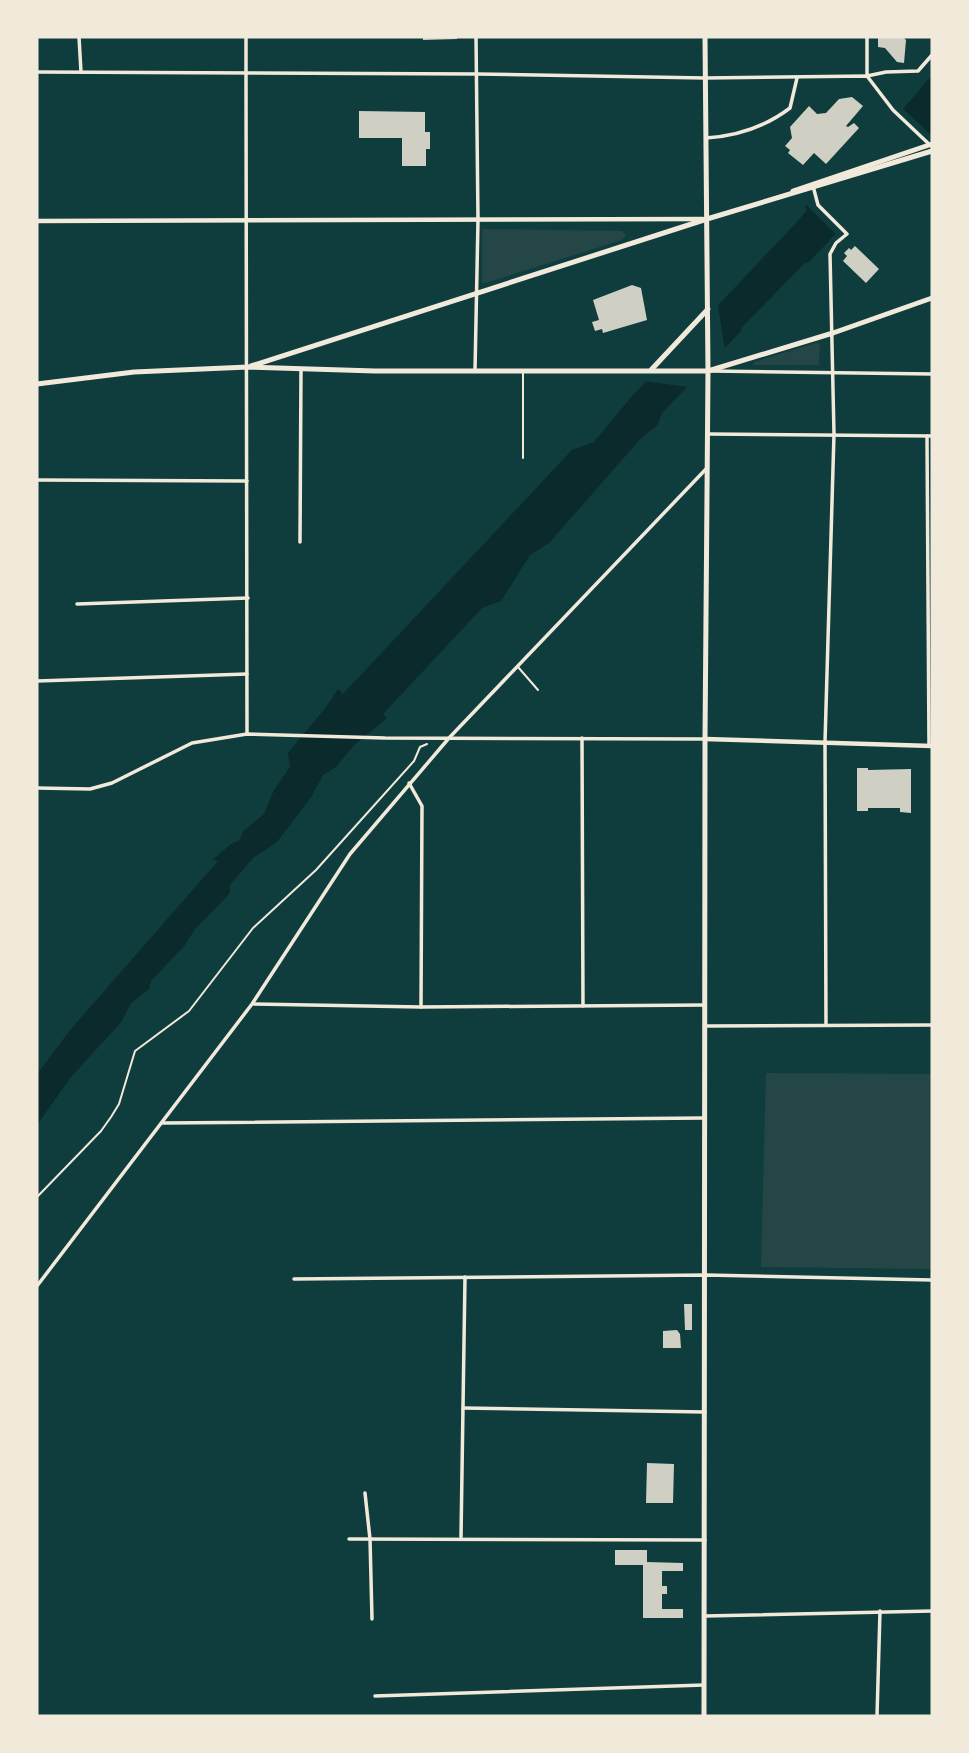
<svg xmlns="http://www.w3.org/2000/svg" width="969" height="1753" font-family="Lato,sans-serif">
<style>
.green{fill:#244646}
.water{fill:#0a2a2b}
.pier{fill:#0f3d3e}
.building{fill:#cfcfc3}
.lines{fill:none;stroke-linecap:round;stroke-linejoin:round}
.path{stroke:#f1e9da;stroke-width:2}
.service{stroke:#f1e9da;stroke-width:2}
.minor{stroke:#f1e9da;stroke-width:3.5}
.tertiary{stroke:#f1e9da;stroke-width:3.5}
.secondary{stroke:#f1e9da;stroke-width:4.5}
.primary{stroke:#f1e9da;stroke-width:5}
.trunk{stroke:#f1e9da;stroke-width:5}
</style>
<rect width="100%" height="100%" fill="#0f3d3e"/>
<g class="green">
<path d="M482 229 622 231 626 235 622 240 482 284Z"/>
<path d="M816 343 820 344 819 365H753L754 362Z"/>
<path d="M766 1073 932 1074V1269L761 1267Z"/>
</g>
<path class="water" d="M932 75V128L930 134 808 263 806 262 741 328 742 330 662 413 657 426 643 436 549 543 530 555 501 601 482 608 383 714 387 718 354 745 336 767 323 775 312 796 277 842 253 858 230 885V893L195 929 185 945 151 981 149 989 131 1003 122 1021 71 1077 37 1125V1074L71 1029 218 861 213 859 231 844 240 840 243 831 264 814 274 790 290 767 288 753C305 731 324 713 338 689L343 694 572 450 594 442 632 396 796 223 807 210 805 206 905 107Z"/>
<g class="pier">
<path d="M900 106 930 134 836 234 805 204Z"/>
<path d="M717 300 725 350 688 387 643 381Z"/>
</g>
<g class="building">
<path d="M423 37H457V39L423 40Z"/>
<path d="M878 37H903L906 40 904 63 897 62 885 48 878 47Z"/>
<path d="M852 97 863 106 846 126 848 127 854 123 859 128 826 164 814 153 803 165 788 153 790 150 785 146 792 138 790 127 809 106 817 114 826 113 839 99Z"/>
<path d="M359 111 425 112V132H430V149H426V166H402V138H359Z"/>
<path d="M855 246 879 269 866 283 843 261 847 256 844 253 849 248 851 250Z"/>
<path d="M632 285 641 288 647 320 603 333 602 329 595 331 592 322 599 320 593 300Z"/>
<path d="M857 768H868V770L911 769V813L900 812V808H868V811H857Z"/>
<path d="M684 1304H692V1330H685Z"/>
<path d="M677 1330 680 1334 681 1348H663V1331Z"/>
<path d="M647 1463 674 1464 673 1503H646Z"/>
<path d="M615 1550H647V1562L683 1563V1571H662V1586H667V1594H662V1609H683V1618H643V1565H615Z"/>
</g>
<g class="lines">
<path class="path" d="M37 1197 101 1131 111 1117 119 1104 135 1051 189 1011 253 928 316 870 414 761 420 747 427 744"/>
<g class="service">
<path d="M523 372V458"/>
<path d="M518 667 538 690"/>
</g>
<g class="minor">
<path d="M79 37 81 72"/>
<path d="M867 37V76L886 72 918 71 932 55"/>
<path d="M246 74V37"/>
<path d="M706 138C737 136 765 127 790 108L797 78"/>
<path d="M813 186 818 205 847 234 836 243 830 254 834 434 825 742 826 1025"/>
<path d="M475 371 478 220 476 37"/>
<path d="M710 371 932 374"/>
<path d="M708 434 932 436"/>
<path d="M927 436 929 746"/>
<path d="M37 480 247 481"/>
<path d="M300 542 301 370"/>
<path d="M77 604 248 598"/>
<path d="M37 681 247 674"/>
<path d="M582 738 583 1006"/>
<path d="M409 783 422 806 421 1007"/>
<path d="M254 1004 421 1007 704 1005"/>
<path d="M706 1026 932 1025"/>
<path d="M163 1123 704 1118"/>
<path d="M294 1279 706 1275 932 1280"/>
<path d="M37 1286 252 1004 350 854 449 738 706 469"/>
<path d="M463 1408 705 1412"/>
<path d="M365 1493 370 1539 372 1619"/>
<path d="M461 1537 465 1277"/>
<path d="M349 1539 705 1540"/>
<path d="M705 1616 932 1611"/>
<path d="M375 1696 704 1685"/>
<path d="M877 1716 880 1611"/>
</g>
<g class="tertiary">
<path d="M37 72 477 74 705 78 867 76 893 110 931 146"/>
<path d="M246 75 247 734"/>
<path d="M37 788 90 789 112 783 192 743 247 734 385 738 705 739"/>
</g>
<g class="secondary">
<path d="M37 221 703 219"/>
<path d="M705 739 932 746"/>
</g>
<g class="primary">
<path d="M705 37 708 371"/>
<path d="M793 191 932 144"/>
<path d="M251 366 707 219 932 151"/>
</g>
<g class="trunk">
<path d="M651 370 708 309"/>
<path d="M37 384 134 372 248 367 375 371H708L833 333 932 298"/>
<path d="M704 1716 705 739 708 371"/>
</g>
</g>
<rect width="969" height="1753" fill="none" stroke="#f1e9da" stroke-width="77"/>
</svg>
